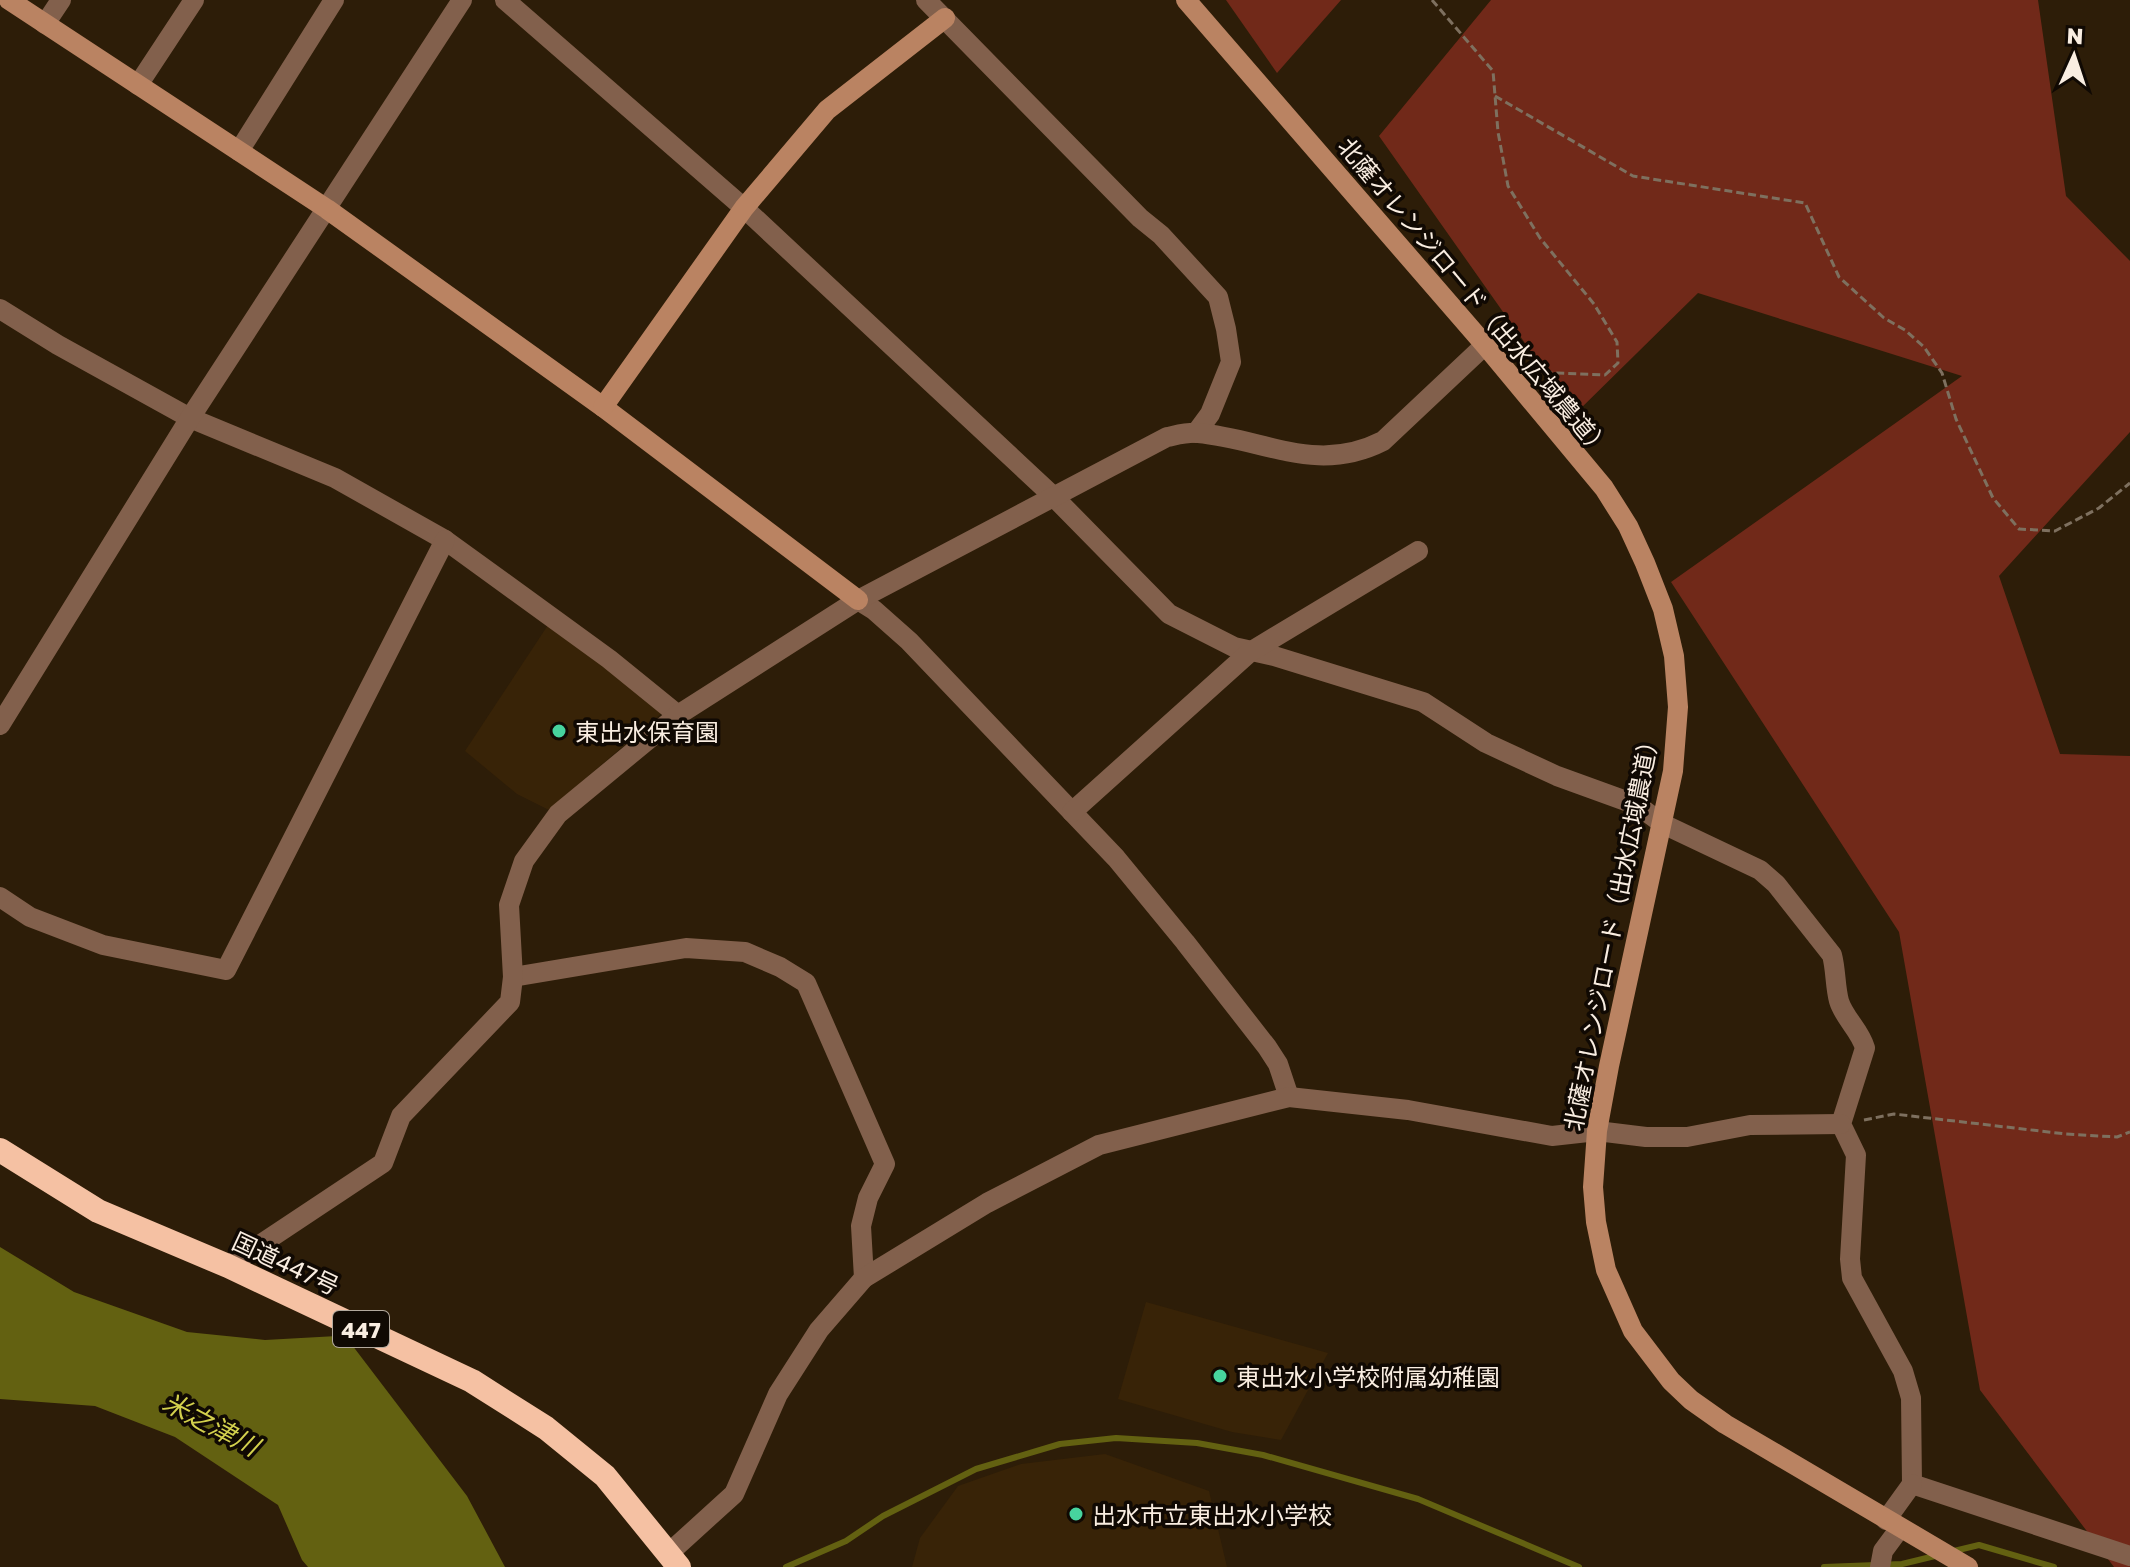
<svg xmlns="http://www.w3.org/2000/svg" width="2130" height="1567" font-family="'Golos Text','Noto Sans JP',sans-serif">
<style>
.built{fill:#382307}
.green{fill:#712919}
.water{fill:#636111}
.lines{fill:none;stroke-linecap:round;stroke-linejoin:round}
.stream{stroke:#636111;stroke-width:6}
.path{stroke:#7e705f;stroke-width:3;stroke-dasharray:8 4;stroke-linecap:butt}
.street{stroke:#82604c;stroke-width:20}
.secondary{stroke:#ba8362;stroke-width:20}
.highway{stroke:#f5c1a3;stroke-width:24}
.poi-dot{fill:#47d49e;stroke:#100903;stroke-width:3}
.labels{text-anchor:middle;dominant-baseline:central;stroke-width:7;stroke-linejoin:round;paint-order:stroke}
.shield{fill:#100903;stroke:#b3a99e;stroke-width:2}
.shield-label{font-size:22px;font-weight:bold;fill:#f9ede1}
.street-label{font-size:24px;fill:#f9ede1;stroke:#100903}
.poi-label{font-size:24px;fill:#f9ede1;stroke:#100903;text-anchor:start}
.water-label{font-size:26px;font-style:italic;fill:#d3d04d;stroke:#100903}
</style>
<rect width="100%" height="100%" fill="#2d1d08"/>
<g class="built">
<path d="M550 622 664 711 549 810 517 794 465 751Z"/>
<path d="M1146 1302 1328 1353 1281 1440 1232 1432 1118 1399Z"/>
<path d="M1105 1454 1209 1491 1227 1567H912L920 1538 958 1486 1021 1464Z"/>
</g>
<g class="green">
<path d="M1226 0H1341L1277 73Z"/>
<path d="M1491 0H2038L2066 196 2130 261V432L1999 576 2060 754 2130 756V1567H2114L1980 1390 1899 932 1671 582 1962 376 1698 293 1575 414 1379 136Z"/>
</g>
<path class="water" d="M0 1247 74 1292 187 1332 265 1340 337 1336 349 1341 467 1496 505 1567H308L302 1560 278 1505 175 1437 95 1406 0 1399Z"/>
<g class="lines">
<g class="stream">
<path d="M1954 1551 1979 1545 2054 1567"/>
<path d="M786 1567 846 1541 883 1516 976 1469 1060 1444 1116 1438 1197 1443 1263 1455 1418 1499 1579 1567"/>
<path d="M1824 1567 1902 1564 1939 1555"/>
</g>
<g class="path">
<path d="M1432 0 1493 71 1498 132 1508 186 1540 238 1594 304 1617 342 1618 363 1605 375 1532 372"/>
<path d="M1495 96 1633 176 1805 203 1839 277 1884 318 1905 330 1924 347 1942 373 1956 419 1993 498 2019 529 2055 531 2099 508 2130 483"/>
<path d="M1864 1120 1894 1114 2066 1134 2117 1137 2130 1132"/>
</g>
<g class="street">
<path d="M505 0 744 208 1054 497 1169 614 1234 647 1274 656 1423 702 1486 743 1557 776 1637 805 1663 824 1760 870 1776 884 1832 955C1836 970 1835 986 1839 1001 1844 1018 1860 1030 1865 1048L1841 1124 1856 1155 1850 1259 1852 1278 1903 1371 1911 1398 1912 1484 2130 1556"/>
<path d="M926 0 1140 218 1161 235 1218 297 1226 329 1231 362 1210 414 1196 433"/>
<path d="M45 24 61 0"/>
<path d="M138 85 194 0"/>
<path d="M239 151 334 0"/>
<path d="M0 309 58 345 190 418 335 478 445 540 609 659 678 715"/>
<path d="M858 600 874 610 909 641 1116 858 1185 942 1267 1047 1278 1064 1289 1097"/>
<path d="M0 725 190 418 462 0"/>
<path d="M1072 812 1250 652 1418 551"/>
<path d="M0 897 30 917 103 945 226 970 445 540"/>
<path d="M513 977 686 948 745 952 780 967 806 983 885 1164 868 1198 861 1226 864 1278"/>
<path d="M228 1266 383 1163 401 1116 510 1002 513 977 509 905 524 861 558 814 678 715 858 600 1167 437C1177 435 1188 432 1198 433 1265 439 1316 475 1383 441L1485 345"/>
<path d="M1886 1520 1912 1484"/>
<path d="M669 1553 734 1494 778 1394 819 1330 864 1278 987 1203 1099 1145 1289 1097 1408 1110 1552 1136 1597 1131 1646 1137H1687L1750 1125 1841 1124"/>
<path d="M1880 1567 1883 1551 1900 1528"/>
</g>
<g class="secondary">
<path d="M9 0 327 209 603 407 858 600"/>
<path d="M1186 0 1485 345 1604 488 1628 526 1645 563 1663 609 1674 656 1678 707 1673 771 1609 1066 1597 1131 1593 1187 1596 1222 1606 1270 1633 1331 1671 1381 1691 1400 1725 1424 1968 1567"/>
<path d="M603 407 744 208 827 110 945 18"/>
</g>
<path class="highway" d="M0 1150 98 1211 228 1266 472 1381 546 1428 605 1476 679 1567"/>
</g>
<g class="poi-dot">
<circle cx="559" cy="731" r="8"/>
<circle cx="1220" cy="1376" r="8"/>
<circle cx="1076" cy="1514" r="8"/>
</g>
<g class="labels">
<rect class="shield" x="333" y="1311" width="56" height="36" rx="6"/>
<g class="shield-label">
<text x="361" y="1329">447</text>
</g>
<g class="street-label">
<text transform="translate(1475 297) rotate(50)">北薩オレンジロード（出水広域農道）</text>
<text transform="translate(1611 930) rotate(-79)">北薩オレンジロード（出水広域農道）</text>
<text transform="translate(286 1263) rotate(25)">国道447号</text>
</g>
<g class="poi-label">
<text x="575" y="731">東出水保育園</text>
<text x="1236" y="1376">東出水小学校附属幼稚園</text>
<text x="1092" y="1514">出水市立東出水小学校</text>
</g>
<g class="water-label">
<text transform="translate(211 1424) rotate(28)">米之津川</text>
</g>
</g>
<g transform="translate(2074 56) rotate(3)" stroke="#100903" stroke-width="6" paint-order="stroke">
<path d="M0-6L14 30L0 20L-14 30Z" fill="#f9ede1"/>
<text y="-12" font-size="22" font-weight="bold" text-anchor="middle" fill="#f9ede1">N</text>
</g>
</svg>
